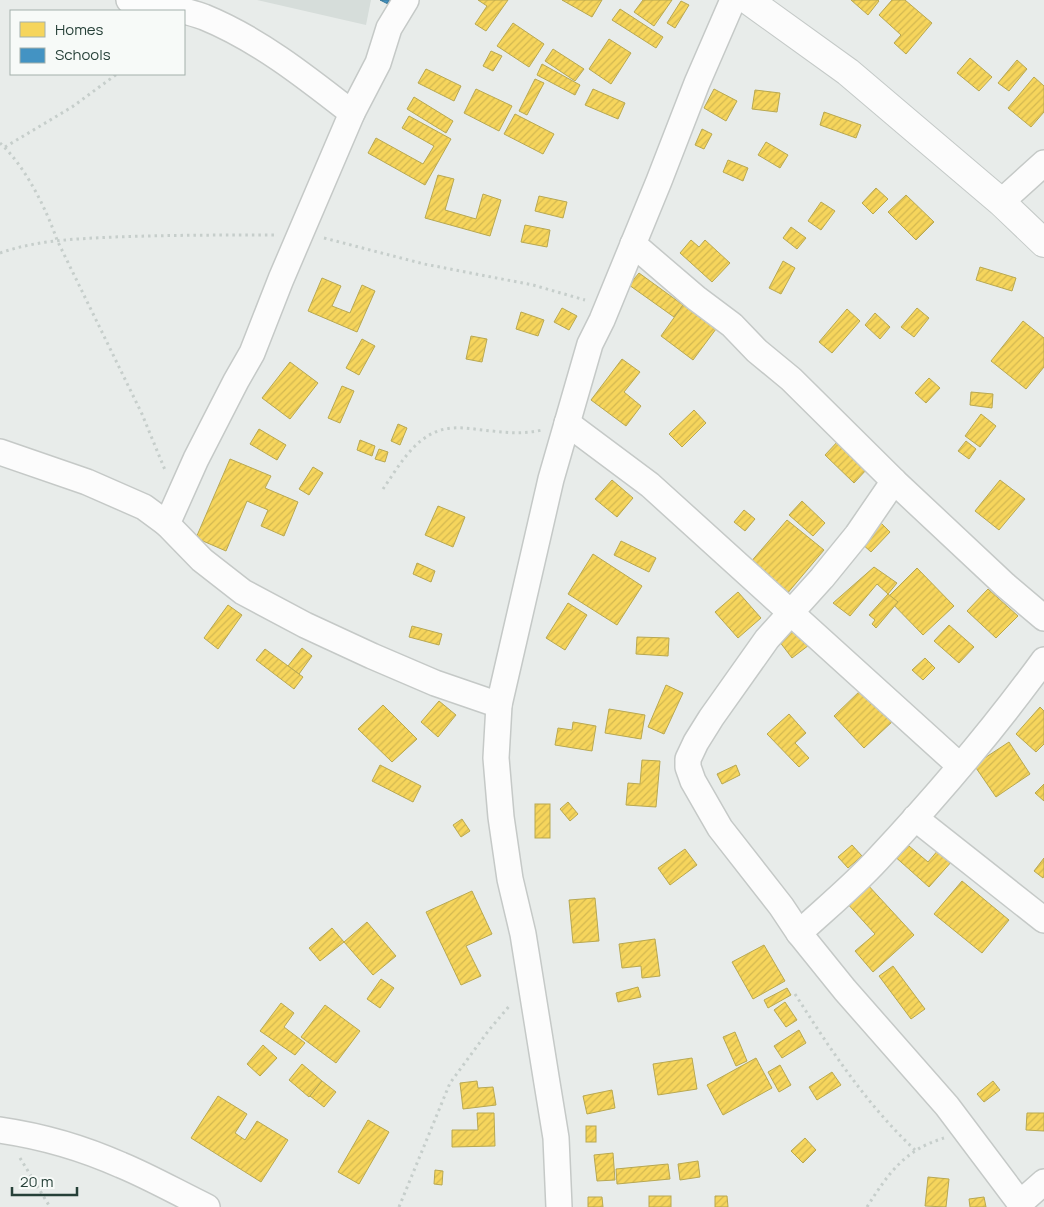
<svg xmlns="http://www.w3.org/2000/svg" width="1044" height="1207" font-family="Manrope,sans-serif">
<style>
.built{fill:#d6ddda}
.homes{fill:url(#homes-hatch);stroke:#b8a851}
.schools{fill:url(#schools-hatch);stroke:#3a7a99}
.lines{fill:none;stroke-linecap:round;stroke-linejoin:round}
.street-casing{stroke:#c5c9c7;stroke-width:28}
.secondary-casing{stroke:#c4c9c7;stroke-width:30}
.path{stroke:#c6cecb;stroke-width:3;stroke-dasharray:2.5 4;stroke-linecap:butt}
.street{stroke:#fcfcfc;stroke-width:25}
.secondary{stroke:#fcfcfc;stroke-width:28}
</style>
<defs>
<pattern id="homes-hatch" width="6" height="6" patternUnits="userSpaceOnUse" patternTransform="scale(1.25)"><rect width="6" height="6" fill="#f6d55c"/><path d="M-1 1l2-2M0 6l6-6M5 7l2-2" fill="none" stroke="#d3b851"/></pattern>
<pattern id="schools-hatch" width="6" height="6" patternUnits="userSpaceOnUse" patternTransform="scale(1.25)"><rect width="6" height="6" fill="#4393c3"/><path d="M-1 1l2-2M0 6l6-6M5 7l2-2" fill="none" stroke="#38799f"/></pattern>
</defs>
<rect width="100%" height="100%" fill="#e8ecea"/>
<path class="built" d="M257 0H371L366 25Z"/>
<g class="homes">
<path d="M478 0H508L486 31 475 24 487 6Z"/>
<path d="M562 0H602L592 17Z"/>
<path d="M643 0H672L654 26 634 12Z"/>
<path d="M851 0H878L879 1 868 15Z"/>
<path d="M892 0H905L932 23 906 54 894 43 901 35 879 15Z"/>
<path d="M681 1 689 5 675 28 667 23Z"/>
<path d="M620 9 663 37 656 48 612 20Z"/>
<path d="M513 23 544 44 529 67 497 46Z"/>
<path d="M609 39 631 53 611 84 589 69Z"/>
<path d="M553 49 584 69 575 81 545 61Z"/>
<path d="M491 51 502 56 493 71 483 66Z"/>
<path d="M970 58 992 77 979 91 957 73Z"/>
<path d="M1017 60 1027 69 1009 91 998 83Z"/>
<path d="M542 64 580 85 575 95 537 75Z"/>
<path d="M426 69 461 86 454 101 418 83Z"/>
<path d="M1034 77 1044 86V112L1031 127 1008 108Z"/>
<path d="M535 79 544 83 527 115 519 111Z"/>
<path d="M476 89 512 106 499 131 464 113Z"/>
<path d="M593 89 625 103 618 119 585 105Z"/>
<path d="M714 89 737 101 726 121 704 108Z"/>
<path d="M755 90 780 93 777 112 752 109Z"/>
<path d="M414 97 453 121 446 133 407 109Z"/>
<path d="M824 112 861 125 856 138 820 125Z"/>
<path d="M515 114 554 134 543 154 504 134Z"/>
<path d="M409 116 451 139 425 185 368 153 376 138 423 164 434 146 402 128Z"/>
<path d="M702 129 712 134 704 149 695 145Z"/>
<path d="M766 142 788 155 780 168 758 155Z"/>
<path d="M728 160 748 168 743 181 723 172Z"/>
<path d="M438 175 454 179 445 210 476 219 483 194 501 200 490 236 425 218Z"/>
<path d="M876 188 888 199 873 214 862 203Z"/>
<path d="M906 195 934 222 916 240 888 212Z"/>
<path d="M539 196 567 202 563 218 535 211Z"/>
<path d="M821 202 835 211 821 230 808 221Z"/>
<path d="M525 225 550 230 547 247 521 242Z"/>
<path d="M791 227 806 238 797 249 783 238Z"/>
<path d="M691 240 699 247 705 240 730 263 712 282 680 253Z"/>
<path d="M783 261 795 268 781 294 769 288Z"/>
<path d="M980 267 1016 278 1012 291 976 280Z"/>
<path d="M639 273 683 305 674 317 629 285Z"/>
<path d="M322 278 341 286 332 306 350 313 362 285 375 291 357 332 308 311Z"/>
<path d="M683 305 716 329 693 360 661 336Z"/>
<path d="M562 308 577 316 569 330 554 322Z"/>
<path d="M917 308 929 318 914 337 901 327Z"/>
<path d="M847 309 860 321 832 353 819 342Z"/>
<path d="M521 312 544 320 538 336 516 329Z"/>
<path d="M875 313 890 327 880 339 865 325Z"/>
<path d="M1023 321 1044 338V367L1026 389 991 361Z"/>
<path d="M471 336 487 339 482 362 466 359Z"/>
<path d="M362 339 375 346 359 375 346 368Z"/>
<path d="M622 359 640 372 624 392 641 406 626 426 591 400Z"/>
<path d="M290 362 318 383 290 419 262 398Z"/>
<path d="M929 378 940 388 926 403 915 393Z"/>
<path d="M342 386 354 391 340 423 328 418Z"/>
<path d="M971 392 993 394 992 408 970 405Z"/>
<path d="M694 410 706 423 682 447 669 434Z"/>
<path d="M981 414 996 426 980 447 965 436Z"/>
<path d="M398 424 407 428 400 445 391 441Z"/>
<path d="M259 429 286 445 277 460 250 444Z"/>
<path d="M360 440 375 446 372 456 357 450Z"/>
<path d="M839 440 868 468 854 483 825 455Z"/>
<path d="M966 441 976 449 969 459 958 451Z"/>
<path d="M379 449 388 452 385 462 375 459Z"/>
<path d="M230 459 271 476 265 488 298 502 284 536 261 526 268 510 247 501 226 551 196 538Z"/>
<path d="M313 467 323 473 309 495 299 489Z"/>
<path d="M612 480 633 498 617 517 595 499Z"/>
<path d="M1000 480 1025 499 999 530 975 511Z"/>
<path d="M802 501 825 523 813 536 789 515Z"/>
<path d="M438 506 465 517 453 547 425 535Z"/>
<path d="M744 510 755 519 745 531 734 522Z"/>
<path d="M787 520 824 550 786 595 749 564Z"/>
<path d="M880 522 890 532 871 552 860 542Z"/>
<path d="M621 541 656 558 649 572 614 555Z"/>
<path d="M593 554 642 586 617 625 568 594Z"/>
<path d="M417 563 435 571 431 582 413 574Z"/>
<path d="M874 567 897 583 888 594 877 584 850 616 833 603Z"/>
<path d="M917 568 954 606 923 635 887 598Z"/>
<path d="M988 589 1018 616 996 638 967 611Z"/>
<path d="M738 592 761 618 738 638 715 612Z"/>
<path d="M888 594 898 602 876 628 872 624 875 620 869 615Z"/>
<path d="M568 603 587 615 565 650 546 638Z"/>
<path d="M228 605 242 615 218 649 204 638Z"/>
<path d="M793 624 809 645 792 658 776 637Z"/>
<path d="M949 625 974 647 959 663 934 641Z"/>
<path d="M412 626 442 634 439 645 409 637Z"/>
<path d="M637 637 669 638 668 656 636 654Z"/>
<path d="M302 648 312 656 299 674 288 666Z"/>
<path d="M265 649 303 677 294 689 256 660Z"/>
<path d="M925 658 935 668 923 680 912 670Z"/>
<path d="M666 685 683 693 664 734 648 727Z"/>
<path d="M862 689 893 721 864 748 834 716Z"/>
<path d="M439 701 456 715 438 737 421 722Z"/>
<path d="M383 705 417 739 392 762 358 729Z"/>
<path d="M1040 707 1044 711V744L1036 752 1016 734Z"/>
<path d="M609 709 645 715 641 739 605 733Z"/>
<path d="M789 714 806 733 795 743 809 758 799 767 767 734Z"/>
<path d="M573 722 596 726 592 751 555 745 558 728 572 730Z"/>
<path d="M1009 742 1030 774 996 797 974 765Z"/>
<path d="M642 760 660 761 656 807 626 805 628 783 640 784Z"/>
<path d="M380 765 421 786 413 802 372 781Z"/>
<path d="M736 765 740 775 722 784 717 774Z"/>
<path d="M1044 784V801L1035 793Z"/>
<path d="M568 802 578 814 570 821 560 809Z"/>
<rect x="535" y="804" width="15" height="34"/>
<path d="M462 819 470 831 461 837 453 825Z"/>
<path d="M903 841 928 862 939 849 953 860 929 887 892 854Z"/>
<path d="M852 845 862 856 848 868 838 857Z"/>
<path d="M685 849 697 865 670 885 658 868Z"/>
<path d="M1044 858V876L1043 878 1034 871Z"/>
<path d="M962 881 1009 920 982 953 934 914Z"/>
<path d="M866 883 914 935 873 972 855 951 875 934 845 901Z"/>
<path d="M472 891 492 934 466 946 481 976 461 985 426 912Z"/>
<path d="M595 898 599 941 573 943 569 900Z"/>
<path d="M367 922 396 956 373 975 344 942Z"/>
<path d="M332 928 344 942 320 961 309 948Z"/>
<path d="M655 939 660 976 642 978 641 966 622 968 619 944Z"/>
<path d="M764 945 785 981 753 999 732 962Z"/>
<path d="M893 966 925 1009 911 1019 879 976Z"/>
<path d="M381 979 394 988 380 1008 367 999Z"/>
<path d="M638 987 641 997 618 1002 616 993Z"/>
<path d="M787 988 791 995 768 1008 764 1000Z"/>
<path d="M785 1002 797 1020 786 1027 774 1010Z"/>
<path d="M281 1003 294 1013 284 1027 305 1043 295 1055 260 1031Z"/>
<path d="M325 1005 360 1031 336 1063 301 1037Z"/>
<path d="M799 1030 806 1043 782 1058 774 1046Z"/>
<path d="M735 1032 747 1061 736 1066 723 1037Z"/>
<path d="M263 1045 277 1058 260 1076 247 1064Z"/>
<path d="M692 1058 697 1089 658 1095 653 1064Z"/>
<path d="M756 1058 772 1088 723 1115 707 1085Z"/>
<path d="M302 1064 322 1081 309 1097 289 1080Z"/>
<path d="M780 1065 791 1085 779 1092 768 1072Z"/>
<path d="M832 1072 841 1085 817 1100 809 1087Z"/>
<path d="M322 1081 336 1092 324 1107 310 1096Z"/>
<path d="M477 1081 478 1088 493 1087 496 1105 463 1109 460 1083Z"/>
<path d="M993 1081 1000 1090 984 1102 977 1094Z"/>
<path d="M612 1090 615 1108 587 1114 583 1096Z"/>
<path d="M218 1096 247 1114 235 1133 245 1140 257 1121 288 1140 261 1182 191 1138Z"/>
<path d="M477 1113H494L495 1146 452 1147V1130H478Z"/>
<path d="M1027 1113H1044V1131L1026 1130Z"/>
<path d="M368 1120 389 1132 359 1184 338 1172Z"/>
<rect x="586" y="1126" width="10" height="16"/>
<path d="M805 1138 816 1150 803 1163 791 1151Z"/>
<path d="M613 1153 615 1180 597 1181 594 1155Z"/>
<path d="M698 1161 700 1177 680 1180 678 1164Z"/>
<path d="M668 1164 670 1179 617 1184 616 1169Z"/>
<path d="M435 1170 443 1171 442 1185 434 1184Z"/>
<path d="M928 1177 949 1179 946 1207 925 1206Z"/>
<rect x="649" y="1196" width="22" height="11"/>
<path d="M715 1196H727L728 1207H715Z"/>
<path d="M588 1197H602L603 1207H588Z"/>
<path d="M984 1197 986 1207H970L969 1199Z"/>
</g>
<path class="schools" d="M380 0H400L396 8Z"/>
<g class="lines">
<defs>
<g id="street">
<path d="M129 0C154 5 180 8 204 17 258 39 306 77 352 113"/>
<path d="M1001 202 1044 163"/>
<path d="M633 244 696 298 732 325 757 351 791 379 894 481 1005 585 1044 618"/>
<path d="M567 423 650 485 960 766"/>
<path d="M0 452 87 482 144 507 167 524 202 560 243 592 305 625 372 656 435 683 499 705"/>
<path d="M894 481 857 535 822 578 767 639 711 718 696 742 688 759V767L693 781 720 828 781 906 799 933 845 990 947 1106 1020 1203 1044 1182"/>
<path d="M167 524 196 459 236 381 252 353 281 279 352 113 378 63 389 28 406 0"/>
<path d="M915 818 1044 920"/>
<path d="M799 933C825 909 853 886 877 860 936 797 993 730 1044 660"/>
<path d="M0 1130C41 1136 83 1148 121 1165 150 1177 178 1193 207 1207"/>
<path d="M559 1207 556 1138 547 1083 523 934 510 879 501 817 496 758 499 705 551 479 590 344 602 320 659 181 697 83 733 0"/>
</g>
<path id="secondary" d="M748 0 848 72 1001 202 1044 243"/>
</defs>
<use href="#street" class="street-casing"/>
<use href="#secondary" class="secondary-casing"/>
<g class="path">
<path d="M0 143C25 166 46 208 57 240L142 414 165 470"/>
<path d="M5 147 72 107 117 74"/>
<path d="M324 238 424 264 533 285 585 300"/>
<path d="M0 253C37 240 75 239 114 237 168 235 221 235 275 235"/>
<path d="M383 489C401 463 418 430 453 428 466 427 479 430 492 431 509 433 525 434 542 430"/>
<path d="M795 994C830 1049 867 1105 915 1150"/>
<path d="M20 1158 50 1207"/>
<path d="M399 1207 450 1083 489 1030 511 1004"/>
<path d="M867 1207C888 1174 904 1150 944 1138"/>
</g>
<use href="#street" class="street"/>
<use href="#secondary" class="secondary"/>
</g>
<rect x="10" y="10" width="175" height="65" fill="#f7faf8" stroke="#a3b0ab"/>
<rect x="20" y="22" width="25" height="15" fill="#f6d55c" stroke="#a3b0ab"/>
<text x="55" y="35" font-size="15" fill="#264038">Homes</text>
<rect x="20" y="48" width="25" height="15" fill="#4393c3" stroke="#a3b0ab"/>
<text x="55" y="60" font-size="15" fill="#264038">Schools</text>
<path d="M12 1187v8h65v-8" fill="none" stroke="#264038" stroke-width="2.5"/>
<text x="20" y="1187" font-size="15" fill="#264038" stroke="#f7faf8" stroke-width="4" paint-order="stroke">20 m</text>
</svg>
